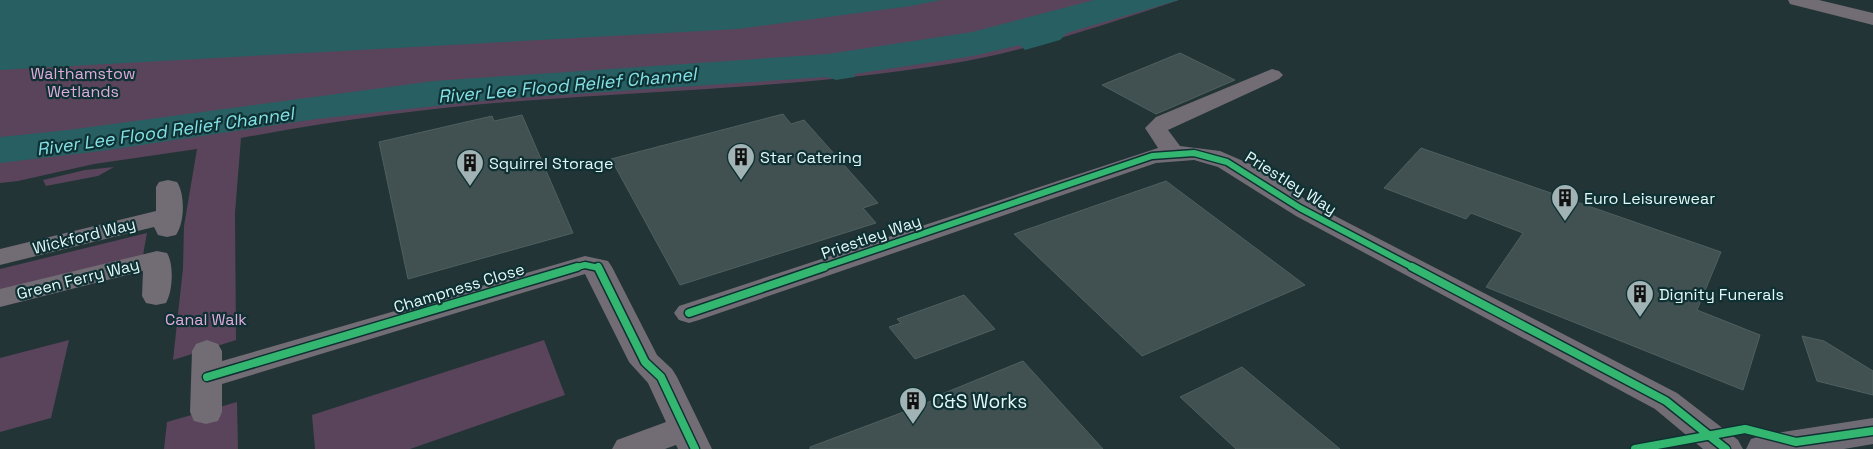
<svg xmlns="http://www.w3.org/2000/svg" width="1873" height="449" font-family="'Space Grotesk',sans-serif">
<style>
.green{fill:#59445b}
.water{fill:#285f62}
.building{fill:#415152;stroke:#505f5f}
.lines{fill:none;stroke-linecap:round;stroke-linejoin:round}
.minor{fill:#726c75;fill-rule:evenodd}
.major{fill:#6e6b75;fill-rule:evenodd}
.cycleway-far1-casing{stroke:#0f3133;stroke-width:9}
.cycleway-casing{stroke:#0f3133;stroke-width:11}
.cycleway-far1{stroke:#33b770;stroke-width:6}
.cycleway{stroke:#33b770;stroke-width:8}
.labels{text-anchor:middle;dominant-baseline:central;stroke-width:4.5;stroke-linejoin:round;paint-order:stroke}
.park-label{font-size:16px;fill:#dfabdd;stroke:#0f3133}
.poi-label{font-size:16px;fill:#e5f8f8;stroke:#0f3133;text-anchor:start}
.street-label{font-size:16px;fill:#e5f8f8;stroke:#0f3133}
.water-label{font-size:18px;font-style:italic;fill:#84e2e7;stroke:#0f3133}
.near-poi-label{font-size:19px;fill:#e5f8f8;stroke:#0f3133;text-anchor:start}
</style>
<rect width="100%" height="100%" fill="#223435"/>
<g class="green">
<path d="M0 0H1179C1104 25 1028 51 949 64 808 87 663 90 521 101 427 108 333 121 241 138L235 213 236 340 173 360 183 268 184 226 197 149 94 164 18 181 0 183Z"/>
<path d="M114 167 98 176 46 186 43 180 85 170Z"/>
<path d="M147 233 143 255 0 290V269Z"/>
<path d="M69 340 51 418 0 432V358Z"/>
<path d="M544 340 565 395 410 449H315L312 415Z"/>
<path d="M237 402 238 449H164L167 422Z"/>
</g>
<g class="water">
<path d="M0 0H942L911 6 737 29 0 70Z"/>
<path d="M1094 0H1179L1067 33 1060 40 1025 50 1020 45 973 56 854 74 855 77 836 80 827 77 499 99 316 119 101 151 0 163V137L68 130 434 81 828 54 972 32Z"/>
</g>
<g class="building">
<path d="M1180 53 1235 80 1156 114 1102 85Z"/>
<path d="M783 114 791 124 804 120 878 203 863 208 876 223 680 285 611 159Z"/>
<path d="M522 115 573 233 408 279 379 142 492 116 494 121Z"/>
<path d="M1421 148 1721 252 1697 310 1760 335 1743 390 1486 287 1523 233 1471 213 1466 219 1384 188Z"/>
<path d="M1166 181 1305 285 1142 356 1014 234Z"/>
<path d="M964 295 995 329 915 359 889 327 901 323 897 319Z"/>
<path d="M1802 336 1824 341 1873 371V395L1817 381Z"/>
<path d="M1023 361 1103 449H810V447L909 410 943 396 942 394Z"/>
<path d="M1242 367 1340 449H1236L1180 397Z"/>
</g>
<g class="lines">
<g class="minor">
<path d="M1788 0H1819L1873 13V25L1790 4Z"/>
<path d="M1272 69 1279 71 1283 75 1279 79 1168 130 1180 146 1220 151 1250 164 1305 199 1337 217 1677 393 1738 440 1743 449H1703L1655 409 1296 216 1218 167 1194 160 1156 163 699 320 689 323 679 320 674 313 679 306 1158 148 1145 128 1156 117Z"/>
<path d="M168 180 177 182C185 194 185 222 176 235L167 237 158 235 154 227 0 265V249L156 211V187L159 182Z"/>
<path d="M157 251 167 253C174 264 173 291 166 303L156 305 146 303 142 296 143 271 0 307V289Z"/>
<path d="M585 256 608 261 612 267 657 355 672 369 677 377 712 449H678L676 445 665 449H612L617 440 666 422 648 383 629 362 585 274 222 384V412L218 421 206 424 194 421 190 412 192 351 196 344 207 340 218 344 222 351V361Z"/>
</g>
<path class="major" d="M1873 418V444L1844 449H1746L1751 439 1764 435Z"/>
<defs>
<g id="cycleway-far1">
<path d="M573 268 585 265 599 268"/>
<path d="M821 268 1152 156 1194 153 1227 162 1300 208 1414 268"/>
</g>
<g id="cycleway">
<path d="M598 267 645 362 661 377 695 449"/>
<path d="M1412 267 1666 401 1726 449"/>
<path d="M689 313 824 267"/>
<path d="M207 377 577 267"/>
<path d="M1635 449 1745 429 1796 442 1873 431"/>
</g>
</defs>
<use href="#cycleway-far1" class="cycleway-far1-casing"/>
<use href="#cycleway" class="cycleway-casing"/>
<use href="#cycleway-far1" class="cycleway-far1"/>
<use href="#cycleway" class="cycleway"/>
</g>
<defs>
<symbol id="building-pin" viewBox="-11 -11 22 30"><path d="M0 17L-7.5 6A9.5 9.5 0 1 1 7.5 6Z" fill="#a1b3b4" stroke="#0f3133"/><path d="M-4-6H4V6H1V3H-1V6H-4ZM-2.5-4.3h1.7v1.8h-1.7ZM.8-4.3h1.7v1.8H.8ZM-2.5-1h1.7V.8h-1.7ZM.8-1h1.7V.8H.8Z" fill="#111"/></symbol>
</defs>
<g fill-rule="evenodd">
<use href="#building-pin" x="725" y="141" width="32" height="43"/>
<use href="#building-pin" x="454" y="147" width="32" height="43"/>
<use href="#building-pin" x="1549" y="182" width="32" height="43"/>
<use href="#building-pin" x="1624" y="278" width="32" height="43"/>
<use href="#building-pin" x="897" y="385" width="32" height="43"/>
</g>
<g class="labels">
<g class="park-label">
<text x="83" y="73">Walthamstow<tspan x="83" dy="18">Wetlands</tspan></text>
<text x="206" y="319">Canal Walk</text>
</g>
<g class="poi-label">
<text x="760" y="157">Star Catering</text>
<text x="489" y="163">Squirrel Storage</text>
<text x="1584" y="198">Euro Leisurewear</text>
<text x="1659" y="294">Dignity Funerals</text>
</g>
<g class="street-label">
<text transform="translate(1291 183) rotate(32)">Priestley Way</text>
<text transform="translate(84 236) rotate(-14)">Wickford Way</text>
<text transform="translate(871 237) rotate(-19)">Priestley Way</text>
<text transform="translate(78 279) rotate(-14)">Green Ferry Way</text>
<text transform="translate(459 288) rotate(-17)">Champness Close</text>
</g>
<g class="water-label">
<text transform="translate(567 85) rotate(-5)">River Lee Flood Relief Channel</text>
<text transform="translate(165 131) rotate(-8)">River Lee Flood Relief Channel</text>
</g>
<g class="near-poi-label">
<text x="932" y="401">C&amp;S Works</text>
</g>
</g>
</svg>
